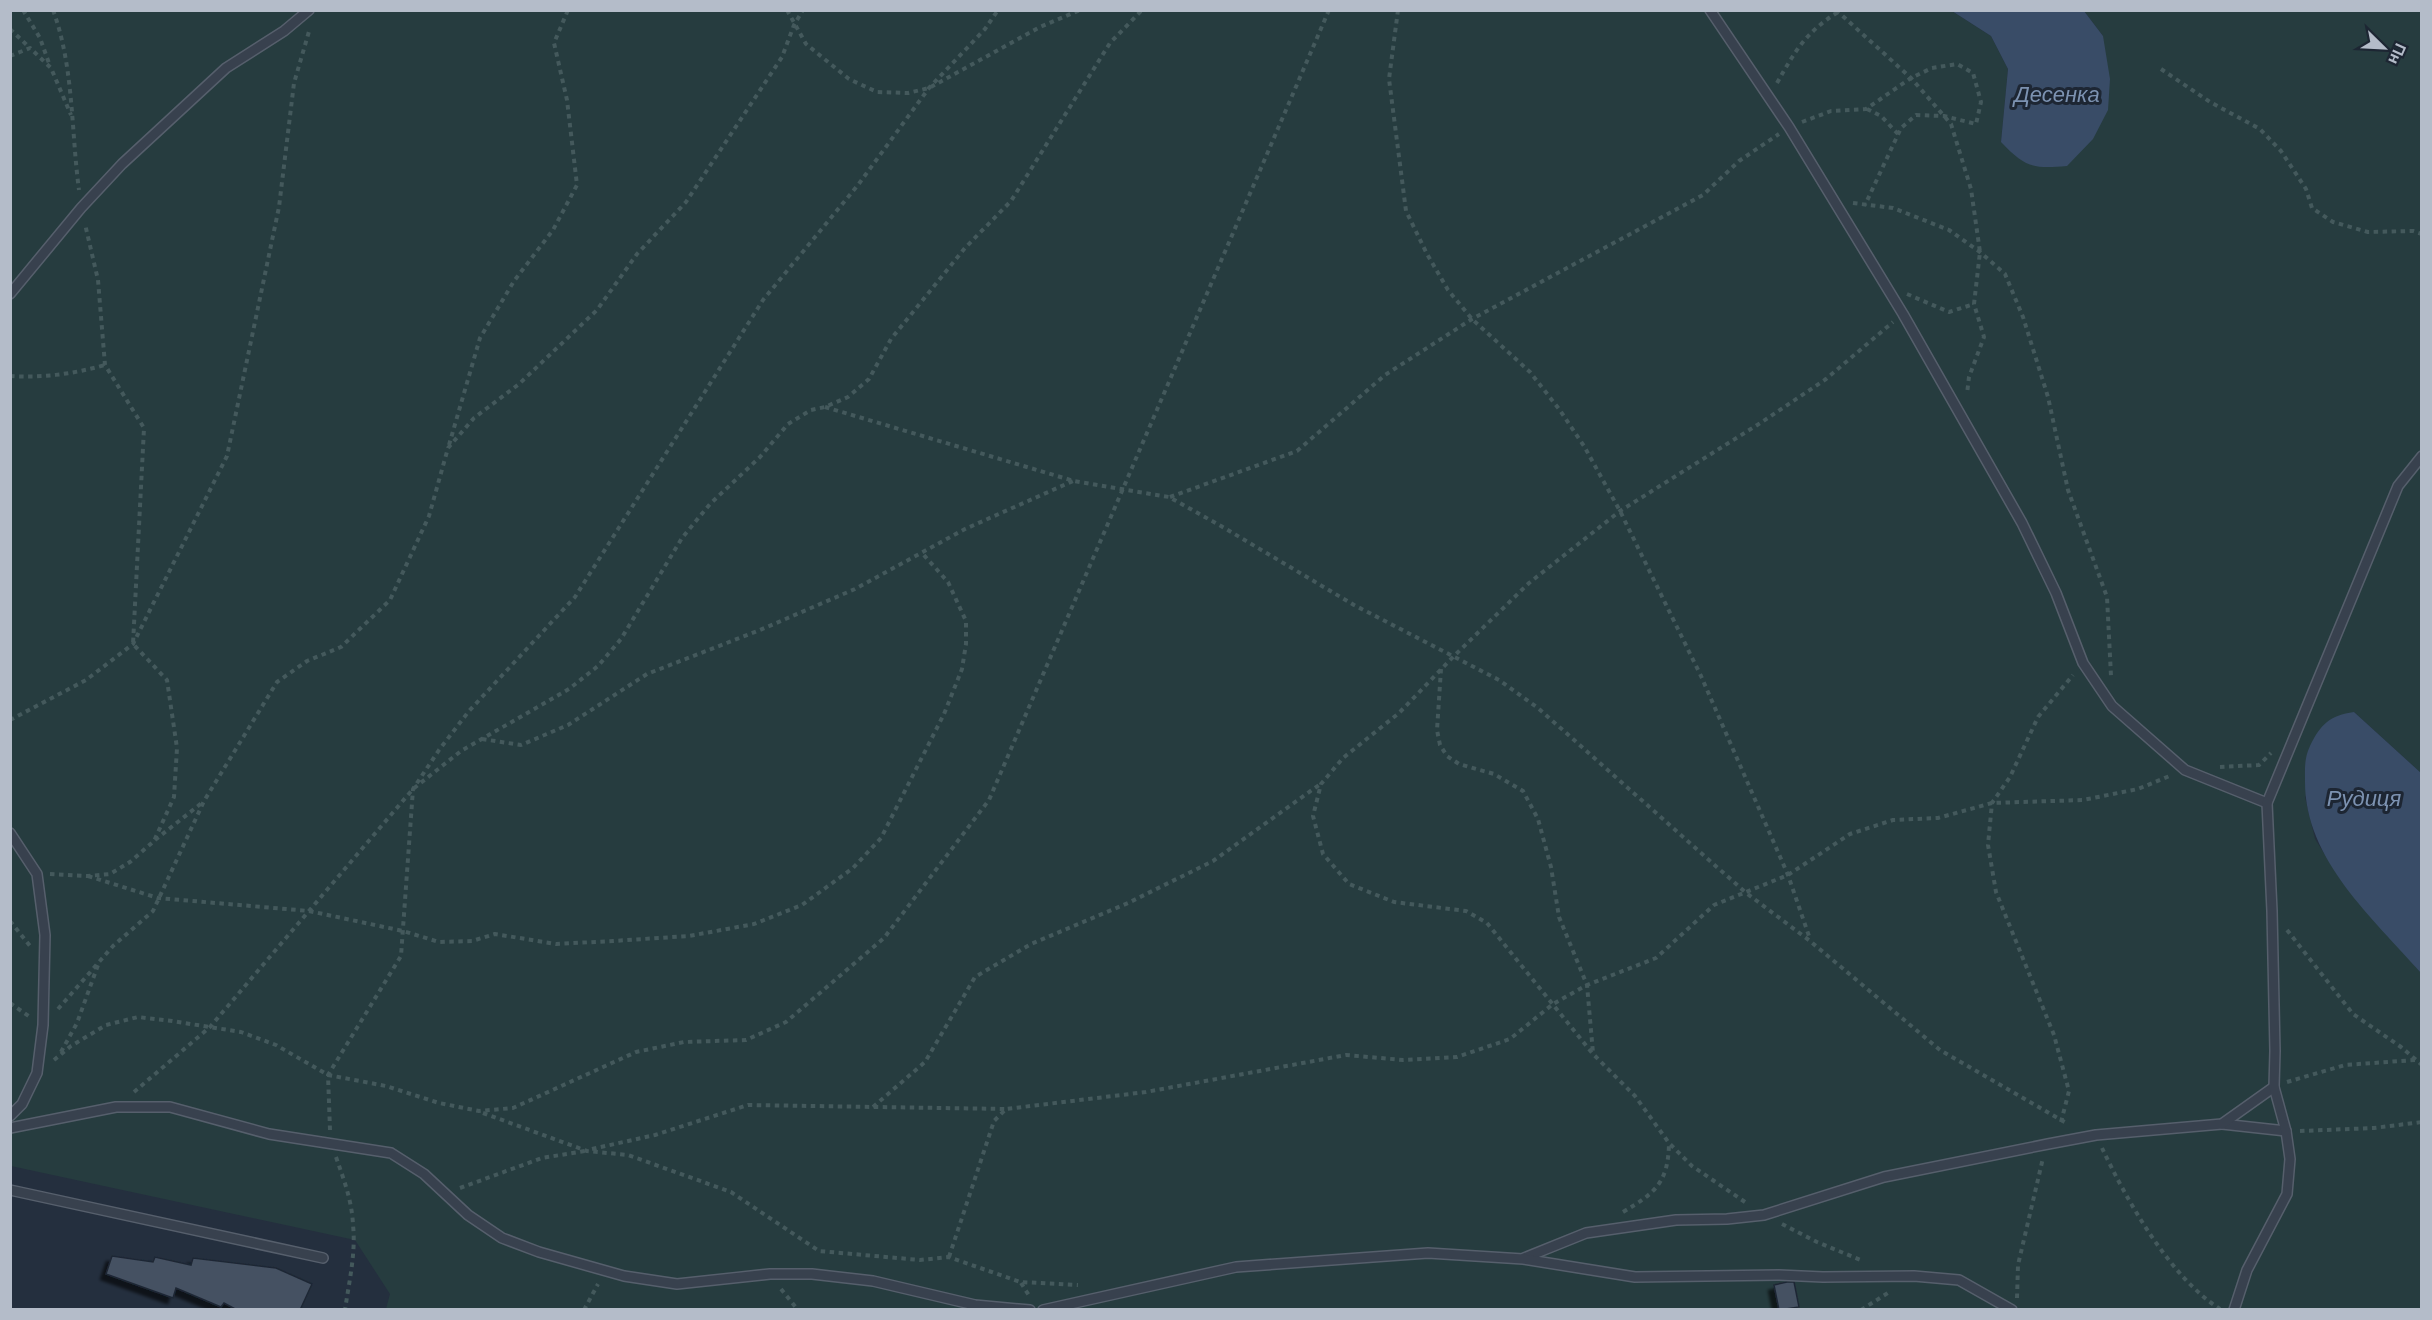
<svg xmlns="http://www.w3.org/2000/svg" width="2432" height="1320" font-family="'Work Sans',sans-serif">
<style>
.green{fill:#263c3f}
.water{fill:#394c67}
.building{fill:#455162;stroke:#1f2835;stroke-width:1.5;filter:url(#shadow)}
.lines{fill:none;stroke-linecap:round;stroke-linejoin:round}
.service-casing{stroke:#565f6c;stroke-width:12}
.path{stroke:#44595c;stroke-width:4;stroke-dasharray:4.5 4.5;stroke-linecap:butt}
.service{stroke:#38414e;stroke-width:9}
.labels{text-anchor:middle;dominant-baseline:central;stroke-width:6;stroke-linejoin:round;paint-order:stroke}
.water-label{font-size:22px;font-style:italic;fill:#7c92b1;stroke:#1d2633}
</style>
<defs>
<filter id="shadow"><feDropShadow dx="-5.5" dy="5.5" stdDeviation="1.5" flood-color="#0009"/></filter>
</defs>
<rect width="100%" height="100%" fill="#242f3e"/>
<path class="green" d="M11 11H1952L1991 36 2008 69 2001 142 2103 36 2084 11H2421V773L2354 712 2305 797 2315 839 2341 880 2421 973V1309H386L390 1294 355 1240 11 1166Z"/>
<g class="water">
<path d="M1952 11H2084L2103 36 2110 79 2108 110 2093 139 2067 166C2032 169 2025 167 2001 142L2008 69 1991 36Z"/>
<path d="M2354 712 2421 773V973C2373 918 2305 860 2305 782 2305 768 2304 759 2310 746 2320 725 2330 715 2354 712Z"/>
</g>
<g class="building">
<path d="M112 1256 153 1262 155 1257 191 1265 193 1258 276 1268 312 1284 300 1310H237L224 1303 221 1307 176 1288 173 1298 106 1274Z"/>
<path d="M1787 1282H1794L1799 1307 1779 1310 1774 1285Z"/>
</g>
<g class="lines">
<defs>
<g id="service">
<path d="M1710 10 1789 127 1903 314 2022 523 2056 593 2083 663 2112 706 2185 770 2267 803"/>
<path d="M10 294 81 208 122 164 226 68 284 31 309 10"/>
<path d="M10 833 37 874 45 935 43 1025 37 1073 22 1104 10 1116"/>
<path d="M2222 1124 2286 1131"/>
<path d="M10 1128 116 1107H170L269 1134 391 1153 424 1174 468 1215 502 1238 539 1252 624 1276 677 1284 770 1274H812L873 1281 975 1305 1030 1310"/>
<path d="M10 1190 323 1258"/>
<path d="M1524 1258 1586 1233 1676 1220 1727 1219 1764 1215 1884 1177 2048 1144 2096 1135 2222 1124 2274 1087"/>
<path d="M1043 1310 1236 1267 1428 1253 1523 1259 1635 1277 1779 1275 1823 1277 1914 1276 1959 1280 2012 1310"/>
<path d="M2234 1310 2247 1270 2287 1194 2290 1159 2286 1131 2274 1087 2275 1051 2272 911 2267 803 2398 486 2422 456"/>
</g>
</defs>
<use href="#service" class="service-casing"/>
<g class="path">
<path d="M23 10 40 38 50 66"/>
<path d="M53 10C74 67 71 131 79 190"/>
<path d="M787 10 806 44 849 79 877 92 908 93 929 88 1040 27 1080 10"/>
<path d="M1398 10 1389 79 1406 211 1427 254 1448 290 1472 319 1530 372 1559 409 1584 446 1620 511 1701 676 1788 875 1810 939"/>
<path d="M1836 10 1911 78 1951 124 1971 189 1980 252 1974 304 1984 337 1969 377 1967 394"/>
<path d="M10 29 30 48"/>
<path d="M10 56 30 48 51 68 71 115"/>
<path d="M2161 69 2210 102 2260 129 2281 151 2306 189 2312 208 2333 222 2368 232 2413 231 2422 234"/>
<path d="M1777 83C1795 51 1806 32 1838 12L1837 10"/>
<path d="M1867 109 1881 116 1898 134"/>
<path d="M1802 122 1831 111 1866 109 1911 78 1932 68 1957 64 1973 73 1981 102 1976 124 1944 116 1916 115 1901 128 1865 205"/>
<path d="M1853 203 1893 208 1949 230 1980 252 2005 274 2023 317 2048 397 2068 490 2107 597 2111 676"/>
<path d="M1907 294 1949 312 1974 304"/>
<path d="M10 376C43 378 73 374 105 365"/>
<path d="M825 407 1074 481 1169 497 1221 526 1354 605 1499 680 1538 708 1745 892 1810 941 1940 1050 2068 1124"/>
<path d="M449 445 480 338 514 281 553 230 577 185 567 100 554 43 568 10"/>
<path d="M1170 497 1297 451 1385 375 1472 319 1703 195 1739 161 1779 134"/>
<path d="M1441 669 1437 730 1440 745 1447 756 1459 764 1494 774 1523 791 1538 819 1551 867 1559 917 1587 985 1593 1053"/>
<path d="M10 720 86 680 133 644 227 456 279 207 294 83 310 28"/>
<path d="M482 739 521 745 568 725 647 674 760 630 855 589 965 529 1073 481"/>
<path d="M2220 767 2259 765 2271 753"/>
<path d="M155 840 203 802"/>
<path d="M50 874 88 876 110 874 130 862 154 841 174 797 177 748 167 680 133 644 144 428 105 365 98 280 85 224"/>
<path d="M88 876 158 898 309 911 403 931 439 942 472 941 495 934 556 944 613 941 689 936 754 924 802 905 853 868 881 838 944 714 962 669 966 644V621L948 582 922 553"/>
<path d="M10 921 30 946"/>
<path d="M2287 930 2353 1014 2401 1047 2422 1065"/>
<path d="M10 1003 30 1017"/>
<path d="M58 1009 113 946 153 911 204 801 277 682 307 661 341 647 390 600 429 516 448 448 474 418 519 384 597 310 637 254 686 202 782 57 794 25 803 10"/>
<path d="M61 1052 77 1023 98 965"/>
<path d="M54 1060 71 1046 106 1025 138 1017 172 1021 241 1032 276 1045 328 1075 386 1086 439 1103 479 1111 513 1108 636 1052 684 1042 746 1040 786 1022 884 938 989 800 1329 10"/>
<path d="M2287 1082 2345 1065 2415 1060"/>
<path d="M134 1092 210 1027 413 789 461 751 569 689 598 666 621 639 682 538 710 504 760 457 788 424 811 410 825 407 848 397 869 379 891 339 965 248 1011 201 1110 43 1142 10"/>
<path d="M873 1107 925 1062 975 977 1031 944 1128 903 1213 861 1319 785"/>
<path d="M483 1113 587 1151 628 1155 731 1192 819 1251 920 1260 949 1257 1020 1282 1078 1285"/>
<path d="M2061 1122 2069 1091 2054 1035 1996 892 1988 845 1992 803 2010 777 2038 717 2073 675"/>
<path d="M330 1130 328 1075 401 956 413 789 439 750 469 711 575 597 763 300 858 185 929 88 985 29 998 10"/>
<path d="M2300 1131 2374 1128 2422 1122"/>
<path d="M2102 1148C2127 1201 2170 1277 2220 1309"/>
<path d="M592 1149 655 1135 748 1105 1006 1109"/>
<path d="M336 1157C344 1180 352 1201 353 1225 356 1253 349 1282 345 1310"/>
<path d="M460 1188 542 1158 585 1151"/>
<path d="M1745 1202 1692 1166 1669 1143 1635 1096 1593 1054 1487 923 1466 911 1394 902 1349 884 1323 854 1313 816 1321 784 1343 758 1399 713 1454 656 1529 583 1620 511 1762 422 1826 379 1893 322"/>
<path d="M1623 1212C1655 1193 1668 1183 1669 1144"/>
<path d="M1782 1224 1817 1242 1863 1261"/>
<path d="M949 1257 994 1121 1006 1109 1146 1092 1346 1055 1403 1060 1457 1057 1510 1039 1553 1004 1587 985 1656 958 1714 905 1788 875 1850 834 1893 820 1938 818 1992 803 2083 800 2138 789 2172 775"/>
<path d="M1021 1283 1030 1297"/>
<path d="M781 1289 798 1310"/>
<path d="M2017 1298 2018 1265 2043 1158"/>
<path d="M584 1310 598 1284"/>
<path d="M1861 1310 1891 1291"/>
</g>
<use href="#service" class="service"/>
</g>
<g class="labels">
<g class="water-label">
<text x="2057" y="94">Десенка</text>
<text x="2364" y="798">Рудиця</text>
</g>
</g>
<rect width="2432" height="1320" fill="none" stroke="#b4bcc9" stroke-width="24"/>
<g transform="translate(2384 48) rotate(114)" stroke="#1d2633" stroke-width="4.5" paint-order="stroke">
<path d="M0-4.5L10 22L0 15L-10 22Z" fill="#b4bcc9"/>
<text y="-9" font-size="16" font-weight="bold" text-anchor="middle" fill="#b4bcc9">Пн</text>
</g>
</svg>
